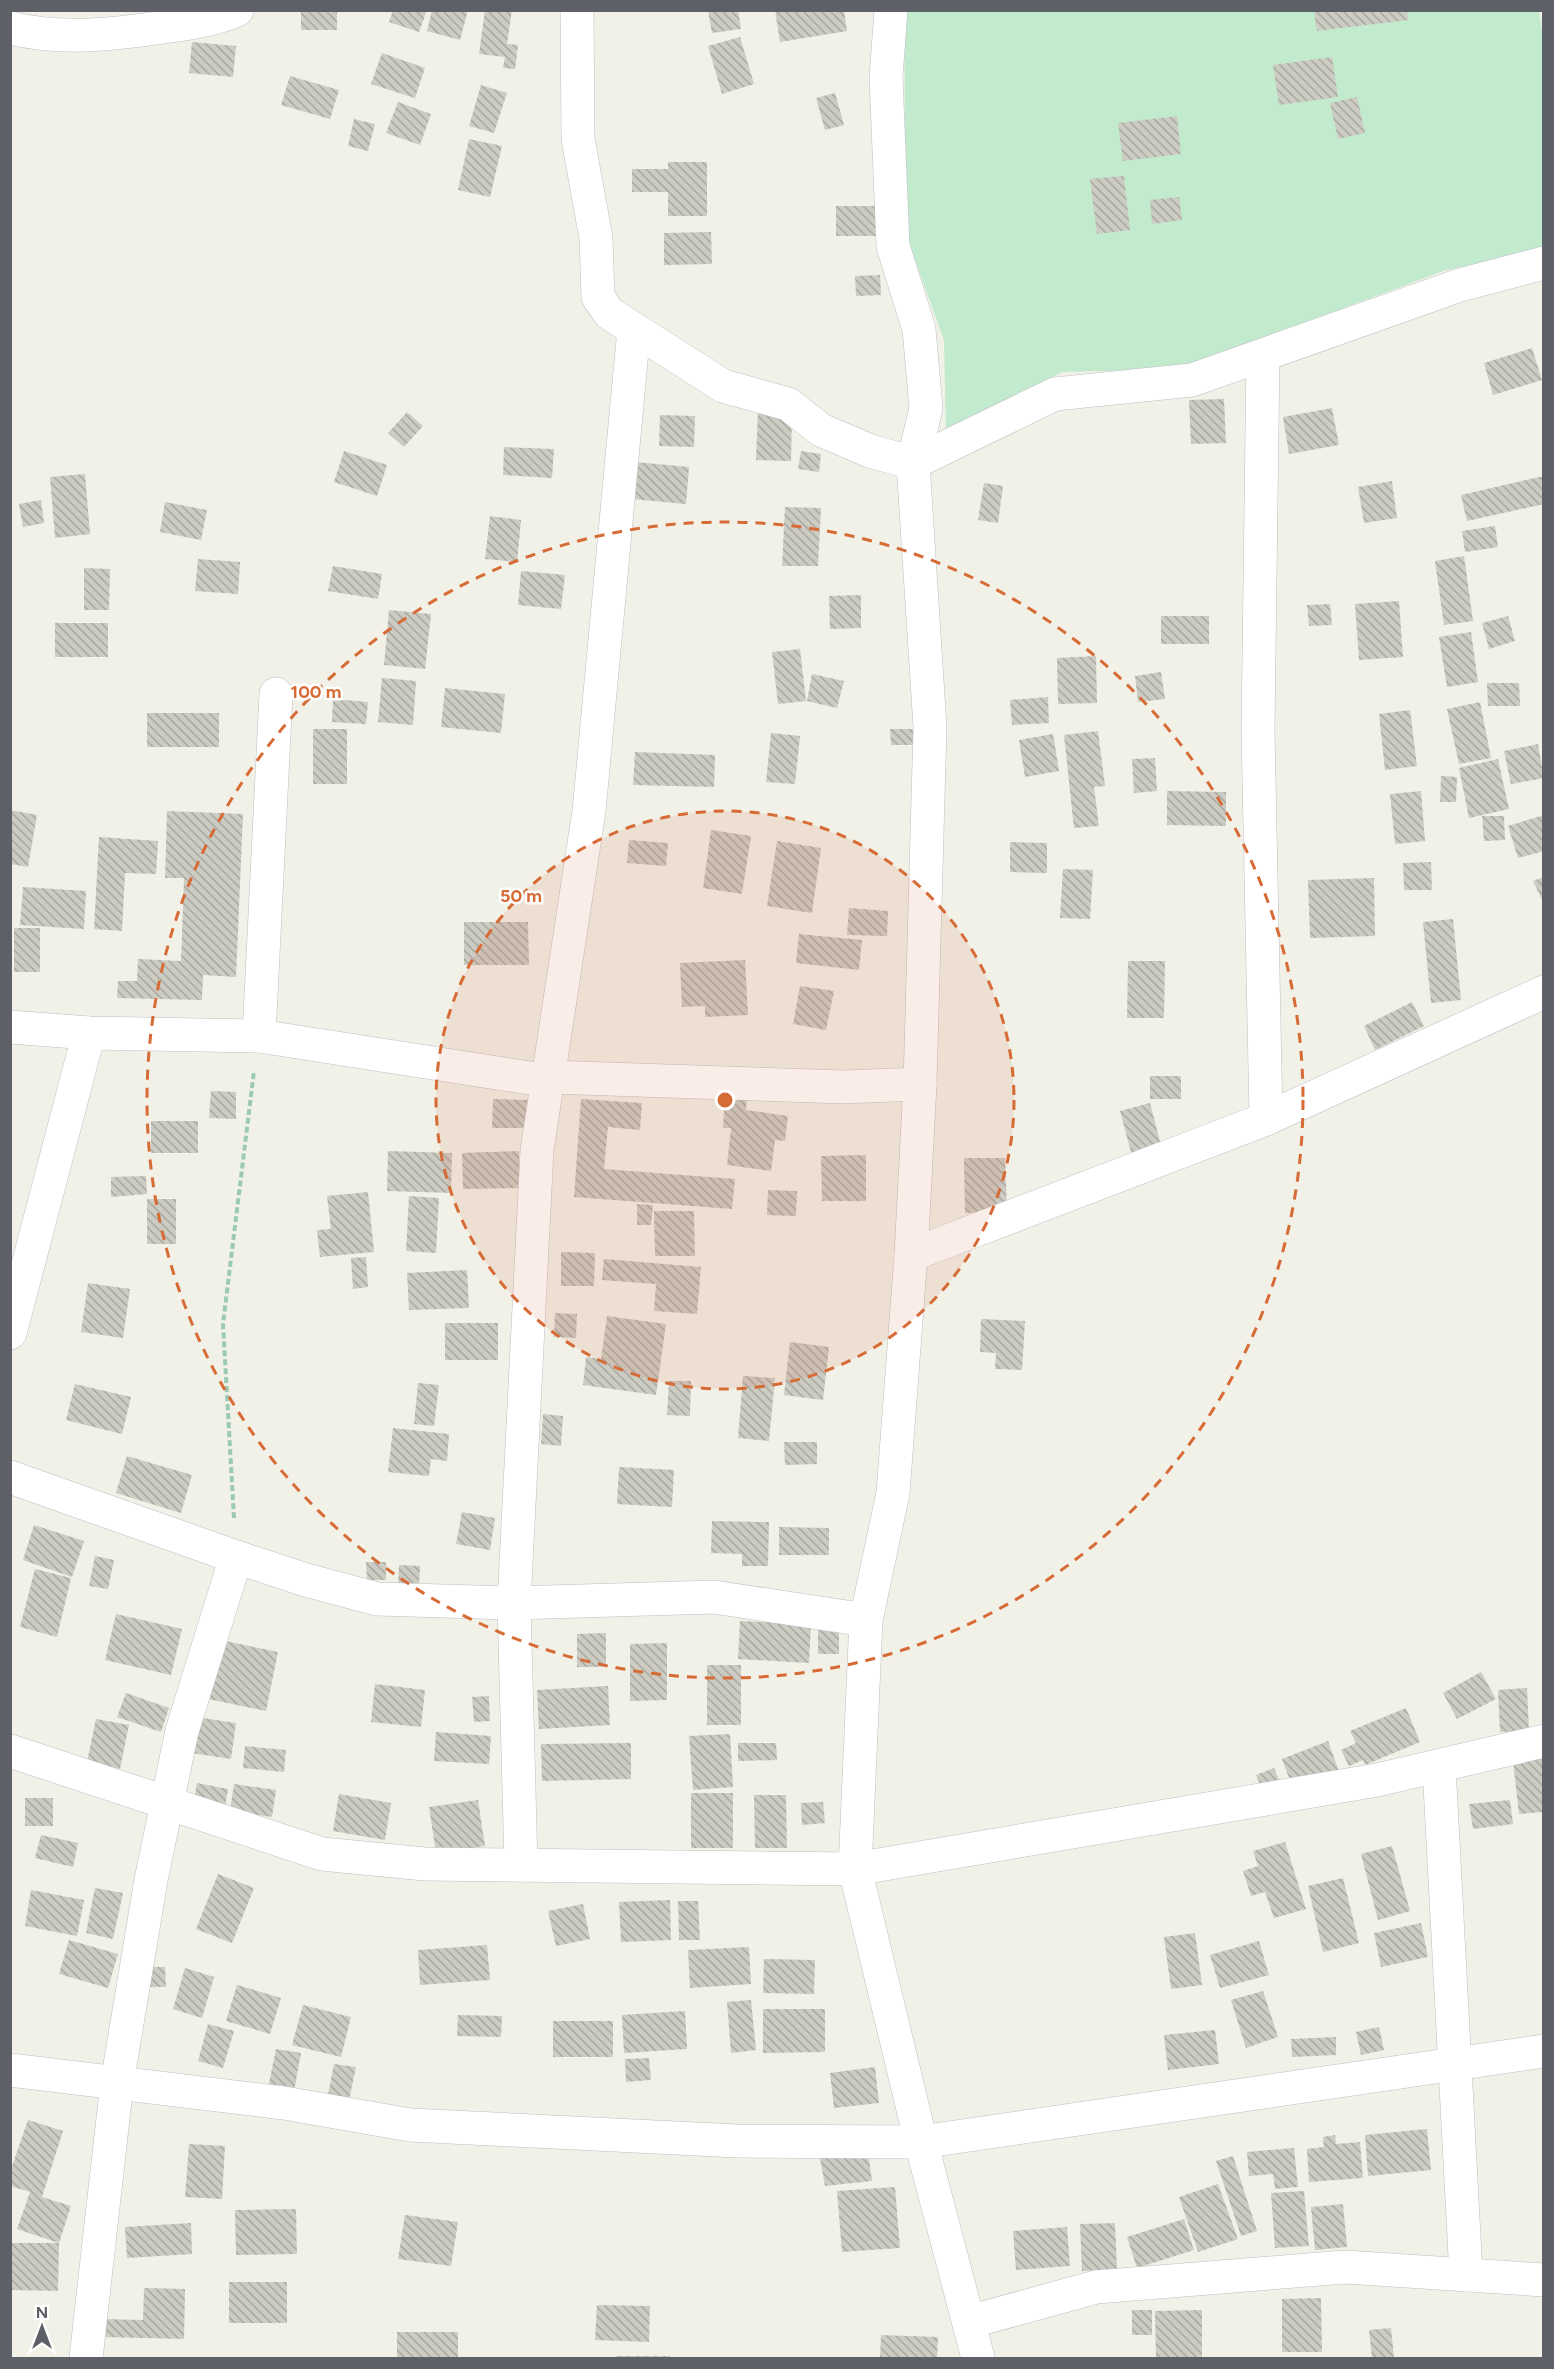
<svg xmlns="http://www.w3.org/2000/svg" width="1554" height="2369" font-family="Figtree,sans-serif">
<style>
.grass{fill:#c2eacd}
.building{fill:url(#building-back-hatch)}
.lines{fill:none;stroke-linecap:round;stroke-linejoin:round}
.minor-casing{stroke:#bebfc6;stroke-width:34}
.path{stroke:#9ac9b4;stroke-width:4;stroke-dasharray:6 3;stroke-linecap:butt}
.minor{stroke:#fff;stroke-width:33}
.ring{fill:none;stroke:#d76b36;stroke-width:3;stroke-dasharray:10 8}
.centre{fill:#d76b36;stroke:#fff;stroke-width:3}
.ring-label{font-size:18px;text-anchor:middle;font-weight:bold;fill:#d76b36;stroke:#fff;stroke-width:5;stroke-linejoin:round;paint-order:stroke}
</style>
<defs>
<pattern id="building-back-hatch" width="6" height="6" patternUnits="userSpaceOnUse" patternTransform="scale(1.5)"><rect width="6" height="6" fill="#ccccc3"/><path d="M-1 5l2 2M0 0l6 6M5-1l2 2" fill="none" stroke="#a9a9a2"/></pattern>
</defs>
<rect width="100%" height="100%" fill="#f1f1e7"/>
<path class="grass" d="M904 10 1539 11 1544 44V237L1540 252 1446 270 1179 369 1062 372 946 432 944 340 906 235Z"/>
<g class="building">
<rect x="301" y="10" width="36" height="20"/>
<path d="M393 10H427L419 32 389 22Z"/>
<path d="M432 10H468L460 40 427 31Z"/>
<path d="M485 10H512L507 44 518 45 515 69 503 68 505 57 479 54Z"/>
<path d="M708 10H738L741 29 712 33Z"/>
<path d="M775 10H844L847 31 780 42Z"/>
<path d="M1407 10 1408 20 1317 31 1314 11Z"/>
<path d="M740 37 754 84 722 94 708 46Z"/>
<path d="M192 42 236 46 233 77 189 73Z"/>
<path d="M382 53 425 68 415 98 371 84Z"/>
<path d="M1332 57 1338 97 1279 105 1273 65Z"/>
<path d="M290 76 339 90 330 119 281 105Z"/>
<path d="M481 85 507 93 494 133 469 126Z"/>
<path d="M835 93 844 125 825 130 816 98Z"/>
<path d="M1357 97 1365 133 1338 139 1330 103Z"/>
<path d="M398 102 431 114 420 145 386 133Z"/>
<path d="M1177 116 1181 154 1123 161 1118 123Z"/>
<path d="M354 119 375 124 368 151 348 146Z"/>
<path d="M469 139 502 146 490 197 458 190Z"/>
<path d="M668 162H707V216H668V192H632V169H668Z"/>
<path d="M1124 176 1130 230 1097 234 1090 179Z"/>
<path d="M1179 197 1182 220 1152 224 1150 200Z"/>
<rect x="836" y="206" width="52" height="30"/>
<path d="M711 232 712 264 664 265V233Z"/>
<path d="M880 275 881 295 856 296 855 276Z"/>
<path d="M1532 348 1542 380 1493 395 1484 363Z"/>
<path d="M1224 399 1226 443 1191 444 1189 400Z"/>
<path d="M1332 408 1339 445 1289 454 1283 417Z"/>
<path d="M758 411 792 412 791 461 756 460Z"/>
<path d="M407 412 423 426 404 447 388 433Z"/>
<path d="M660 415 695 416 694 447 659 446Z"/>
<path d="M504 447 554 449 552 478 503 475Z"/>
<path d="M344 451 387 465 377 496 334 482Z"/>
<path d="M801 451 821 454 819 472 798 469Z"/>
<path d="M635 462 689 467 686 504 631 499Z"/>
<path d="M85 474 90 534 55 538 50 477Z"/>
<path d="M1544 476V504L1467 521 1461 495Z"/>
<path d="M1392 481 1397 518 1364 523 1358 487Z"/>
<path d="M984 483 1003 486 998 523 978 520Z"/>
<path d="M41 500 44 523 23 527 19 504Z"/>
<path d="M165 502 207 510 201 540 160 532Z"/>
<path d="M785 507 821 508 818 566H782Z"/>
<path d="M490 516 521 520 517 562 485 559Z"/>
<path d="M1495 526 1498 547 1465 552 1462 531Z"/>
<path d="M1464 556 1473 621 1444 625 1435 561Z"/>
<path d="M198 559 240 562 238 594 195 591Z"/>
<path d="M333 566 382 574 378 599 328 591Z"/>
<path d="M84 568 110 569 109 610H84Z"/>
<path d="M521 571 565 575 561 609 518 605Z"/>
<path d="M861 595V628L830 629 829 596Z"/>
<path d="M1399 601 1403 657 1359 660 1355 604Z"/>
<path d="M1330 604 1332 625 1309 626 1307 605Z"/>
<path d="M389 610 431 614 425 669 384 665Z"/>
<rect x="1161" y="616" width="48" height="28"/>
<path d="M1508 616 1515 641 1489 649 1482 623Z"/>
<rect x="55" y="623" width="53" height="34"/>
<path d="M1471 632 1478 682 1447 687 1439 637Z"/>
<path d="M800 649 806 701 778 704 772 652Z"/>
<path d="M1096 656 1097 703 1058 704 1057 658Z"/>
<path d="M1161 672 1165 699 1138 702 1135 676Z"/>
<path d="M812 674 844 681 837 708 807 701Z"/>
<path d="M382 678 416 681 413 725 378 722Z"/>
<path d="M1487 683H1519L1520 706H1488Z"/>
<path d="M445 688 505 694 501 733 441 727Z"/>
<path d="M1048 697 1049 723 1012 725 1010 700Z"/>
<path d="M333 699 368 702 366 724 332 722Z"/>
<path d="M1480 702 1491 758 1459 764 1447 709Z"/>
<path d="M1410 710 1417 766 1385 770 1379 714Z"/>
<rect x="147" y="713" width="72" height="34"/>
<rect x="313" y="729" width="34" height="55"/>
<path d="M890 729H913V745H891Z"/>
<path d="M1098 731 1105 786 1094 787 1099 826 1074 828 1064 735Z"/>
<path d="M771 733 800 736 795 784 766 782Z"/>
<path d="M1053 734 1059 771 1025 777 1019 740Z"/>
<path d="M1538 744 1544 778 1511 784 1504 751Z"/>
<path d="M635 752 715 755 714 787 633 785Z"/>
<path d="M1155 758 1157 791 1134 793 1132 759Z"/>
<path d="M1498 759 1509 809 1469 818 1459 768Z"/>
<path d="M1441 776 1457 777 1456 802H1440Z"/>
<path d="M1167 791 1226 792V826L1167 825Z"/>
<path d="M1421 791 1425 841 1395 844 1390 794Z"/>
<path d="M10 810 37 815 28 867 10 864Z"/>
<path d="M167 811 243 814 236 977 203 975 202 1000 117 998 118 981H137L138 959 181 961 184 878H165Z"/>
<path d="M1544 815V851L1518 858 1508 826Z"/>
<path d="M1482 816H1504L1505 840 1484 841Z"/>
<path d="M711 830 751 836 742 894 703 888Z"/>
<path d="M99 837 158 841 156 874 125 873 122 931 94 929Z"/>
<path d="M629 840 668 843 666 866 627 863Z"/>
<path d="M777 841 821 848 812 913 767 906Z"/>
<path d="M1010 842 1047 843V873L1010 872Z"/>
<path d="M1431 862 1432 890H1404L1403 863Z"/>
<path d="M1063 869 1093 870 1090 919 1060 918Z"/>
<path d="M1544 877V904L1533 881Z"/>
<path d="M1374 878 1375 936 1310 938 1308 880Z"/>
<path d="M23 887 86 891 84 929 20 925Z"/>
<path d="M849 908 888 911 887 936 847 935Z"/>
<path d="M1453 919 1461 1000 1431 1003 1423 922Z"/>
<path d="M464 922H528L529 965H464Z"/>
<rect x="14" y="928" width="26" height="44"/>
<path d="M799 934 862 940 859 970 796 963Z"/>
<path d="M745 960 748 1015 705 1017V1006L682 1007 680 963Z"/>
<path d="M1128 961H1165L1164 1018H1127Z"/>
<path d="M800 986 834 991 826 1030 793 1024Z"/>
<path d="M1412 1002 1424 1026 1375 1050 1364 1026Z"/>
<rect x="1150" y="1076" width="31" height="23"/>
<path d="M211 1091 236 1092V1119L209 1118Z"/>
<path d="M725 1096 747 1098 746 1110 788 1116 785 1141 775 1140 771 1171 727 1165 731 1128H723Z"/>
<path d="M493 1099 531 1100 530 1128H492Z"/>
<path d="M581 1099 642 1103 640 1130 608 1127 604 1169 735 1179 732 1209 574 1197Z"/>
<path d="M1150 1103 1162 1149 1132 1156 1120 1111Z"/>
<rect x="151" y="1121" width="47" height="32"/>
<path d="M388 1151 452 1153 451 1193 387 1191Z"/>
<path d="M519 1151V1188L463 1189 462 1153Z"/>
<path d="M866 1155V1201H822L821 1156Z"/>
<path d="M964 1158H1005L1007 1212 965 1213Z"/>
<path d="M146 1176 147 1194 111 1197V1177Z"/>
<path d="M768 1190 797 1191 796 1216 767 1215Z"/>
<path d="M368 1192 374 1252 320 1257 317 1230 331 1229 327 1196Z"/>
<path d="M409 1196 439 1198 436 1253 406 1251Z"/>
<rect x="147" y="1199" width="29" height="45"/>
<path d="M637 1204 653 1205 651 1225H637Z"/>
<path d="M654 1211H694L695 1256H655Z"/>
<path d="M561 1252 595 1253 594 1286H561Z"/>
<path d="M366 1257 368 1287 353 1289 351 1258Z"/>
<path d="M604 1259 701 1267 697 1314 654 1311 656 1284 602 1280Z"/>
<path d="M467 1270 469 1308 409 1310 407 1273Z"/>
<path d="M88 1283 130 1289 123 1338 81 1332Z"/>
<path d="M555 1313 577 1314 576 1338 554 1337Z"/>
<path d="M607 1316 666 1324 656 1395 583 1385 586 1357 601 1359Z"/>
<path d="M981 1319 1025 1321 1022 1370 995 1369 996 1353 980 1352Z"/>
<rect x="445" y="1323" width="53" height="37"/>
<path d="M790 1342 829 1347 823 1400 784 1395Z"/>
<path d="M743 1376 775 1378 769 1441 738 1438Z"/>
<path d="M669 1381H691L690 1416 667 1415Z"/>
<path d="M418 1383 439 1385 434 1426 414 1424Z"/>
<path d="M75 1384 131 1397 122 1434 66 1420Z"/>
<path d="M543 1414 563 1416 561 1446 541 1444Z"/>
<path d="M393 1428 449 1434 447 1461 431 1459 429 1476 388 1472Z"/>
<path d="M784 1442H817V1464L785 1465Z"/>
<path d="M127 1456 192 1475 181 1513 116 1493Z"/>
<path d="M619 1467 674 1470 672 1507 617 1504Z"/>
<path d="M462 1512 495 1518 490 1550 456 1544Z"/>
<path d="M712 1521 769 1522 768 1566H742V1554L711 1553Z"/>
<path d="M34 1525 84 1541 72 1577 23 1560Z"/>
<path d="M779 1527 829 1528V1555H779Z"/>
<path d="M95 1556 114 1560 108 1589 89 1586Z"/>
<path d="M366 1562H386V1580H367Z"/>
<path d="M399 1565 420 1566 419 1587H398Z"/>
<path d="M35 1569 71 1578 57 1637 20 1627Z"/>
<path d="M116 1614 182 1629 171 1675 105 1660Z"/>
<path d="M740 1621 811 1624 809 1663 738 1659Z"/>
<path d="M818 1626 839 1627V1654H818Z"/>
<path d="M606 1633V1667H577V1634Z"/>
<path d="M211 1638 278 1652 266 1711 199 1697Z"/>
<path d="M667 1643V1700L630 1701V1644Z"/>
<rect x="707" y="1665" width="34" height="60"/>
<path d="M1481 1672 1496 1699 1457 1719 1443 1693Z"/>
<path d="M375 1684 425 1690 421 1727 371 1722Z"/>
<path d="M608 1686 610 1725 539 1729 537 1690Z"/>
<path d="M1527 1688 1529 1731 1500 1732 1498 1690Z"/>
<path d="M126 1693 169 1708 161 1732 117 1717Z"/>
<path d="M489 1696 490 1721 474 1722 472 1697Z"/>
<path d="M1406 1708 1420 1742 1365 1765 1363 1760 1349 1766 1341 1750 1356 1743 1350 1731Z"/>
<path d="M190 1716 236 1723 231 1759 185 1752Z"/>
<path d="M96 1719 129 1725 120 1769 87 1762Z"/>
<path d="M436 1732 491 1736 489 1764 434 1761Z"/>
<path d="M730 1734 733 1787 693 1790 689 1736Z"/>
<path d="M1328 1741 1340 1774 1294 1791 1282 1759Z"/>
<path d="M631 1743V1779L542 1781 541 1744Z"/>
<path d="M738 1743H776L777 1760 738 1761Z"/>
<path d="M245 1746 286 1750 284 1772 243 1768Z"/>
<path d="M1544 1758V1812L1519 1814 1513 1761Z"/>
<path d="M1274 1768 1287 1799 1269 1806 1256 1775Z"/>
<path d="M197 1783 228 1789 225 1807 194 1801Z"/>
<path d="M234 1784 276 1790 272 1817 230 1811Z"/>
<rect x="691" y="1793" width="42" height="55"/>
<path d="M339 1794 391 1803 385 1840 333 1831Z"/>
<path d="M754 1795H786L787 1848H755Z"/>
<rect x="25" y="1798" width="28" height="28"/>
<path d="M478 1800 485 1846 436 1853 429 1807Z"/>
<path d="M1510 1800 1513 1824 1473 1829 1469 1804Z"/>
<path d="M823 1802 825 1823 802 1825 801 1803Z"/>
<path d="M41 1835 78 1843 73 1867 35 1858Z"/>
<path d="M1285 1842 1306 1909 1274 1918 1265 1892 1251 1896 1243 1871 1258 1866 1253 1851Z"/>
<path d="M1392 1846 1410 1911 1378 1920 1361 1854Z"/>
<path d="M218 1874 254 1888 232 1943 196 1929Z"/>
<path d="M1343 1878 1359 1943 1323 1952 1308 1886Z"/>
<path d="M95 1888 123 1893 113 1939 86 1933Z"/>
<path d="M31 1890 84 1900 77 1936 25 1926Z"/>
<path d="M670 1900 671 1940 621 1942 619 1902Z"/>
<path d="M678 1901H698L700 1940H679Z"/>
<path d="M583 1904 590 1939 556 1946 548 1911Z"/>
<path d="M1421 1923 1428 1957 1381 1967 1374 1933Z"/>
<path d="M1195 1933 1202 1985 1171 1989 1164 1937Z"/>
<path d="M69 1940 118 1954 108 1988 59 1974Z"/>
<path d="M1259 1941 1269 1975 1220 1988 1210 1955Z"/>
<path d="M487 1945 490 1980 420 1985 418 1950Z"/>
<path d="M749 1947 751 1984 690 1988 688 1950Z"/>
<path d="M764 1959 815 1960 814 1994 763 1993Z"/>
<path d="M141 1967H165L166 1987H141Z"/>
<path d="M185 1968 214 1977 202 2018 173 2009Z"/>
<path d="M237 1985 281 1998 270 2034 226 2021Z"/>
<path d="M1263 1991 1278 2037 1246 2048 1231 2000Z"/>
<path d="M751 2000 756 2050 731 2053 727 2002Z"/>
<path d="M303 2005 351 2017 341 2057 292 2045Z"/>
<path d="M763 2009H825V2052L763 2053Z"/>
<path d="M685 2011 687 2049 624 2053 622 2015Z"/>
<path d="M458 2015 502 2016 501 2037 457 2036Z"/>
<rect x="553" y="2021" width="60" height="36"/>
<path d="M208 2024 234 2031 223 2068 198 2061Z"/>
<path d="M1379 2027 1384 2050 1361 2055 1356 2032Z"/>
<path d="M1215 2030 1219 2064 1168 2070 1164 2035Z"/>
<path d="M1336 2037V2055L1292 2057 1291 2039Z"/>
<path d="M276 2049 301 2053 294 2092 268 2088Z"/>
<path d="M649 2058 651 2080 626 2082 625 2059Z"/>
<path d="M334 2064 356 2067 348 2105 327 2100Z"/>
<path d="M875 2067 879 2103 834 2108 830 2073Z"/>
<path d="M28 2120 63 2131 42 2197 71 2206 59 2243 17 2229 30 2192 10 2186V2172Z"/>
<path d="M1427 2129 1431 2170 1368 2176 1365 2135Z"/>
<path d="M1335 2135 1336 2144 1360 2142 1363 2178 1309 2182 1307 2149 1324 2147 1323 2137Z"/>
<path d="M189 2144 225 2146 222 2199 185 2197Z"/>
<path d="M867 2145 872 2181 825 2186 819 2152Z"/>
<path d="M1294 2148 1298 2187 1275 2189 1273 2174 1249 2176 1247 2152Z"/>
<path d="M1233 2156 1257 2231 1241 2236 1216 2161Z"/>
<path d="M1218 2184 1238 2239 1198 2252 1179 2197Z"/>
<path d="M895 2187 900 2248 842 2252 837 2191Z"/>
<path d="M1304 2191 1309 2246 1275 2248 1271 2193Z"/>
<path d="M1343 2204 1347 2247 1315 2250 1311 2207Z"/>
<path d="M296 2209 297 2254 236 2255 235 2210Z"/>
<path d="M405 2215 458 2222 451 2266 398 2259Z"/>
<path d="M1184 2219 1194 2250 1137 2268 1127 2237Z"/>
<path d="M191 2223 192 2254 127 2258 125 2227Z"/>
<path d="M1115 2223 1117 2269 1082 2271 1080 2224Z"/>
<path d="M1067 2227 1070 2266 1016 2270 1013 2231Z"/>
<path d="M10 2243H59L58 2291 10 2290Z"/>
<rect x="229" y="2282" width="58" height="41"/>
<path d="M144 2288 185 2289 184 2339 102 2337V2319L143 2320Z"/>
<path d="M1321 2298 1322 2352H1282V2299Z"/>
<path d="M597 2305 650 2306 649 2342 595 2340Z"/>
<rect x="1132" y="2310" width="20" height="25"/>
<path d="M1202 2310V2358H1156L1155 2311Z"/>
<path d="M1391 2328 1394 2358H1372L1369 2330Z"/>
<rect x="397" y="2332" width="61" height="26"/>
<path d="M881 2335 938 2337 937 2358H880Z"/>
<rect x="616" y="2356" width="55" height="2"/>
</g>
<g class="lines">
<defs>
<g id="minor">
<path d="M577 10 578 139 596 238 598 297 609 313 723 386 788 404 821 430 870 451 913 463 1055 394 1192 380 1460 285 1544 263"/>
<path d="M891 10 886 77 893 246 919 329 926 408 913 463 930 727 920 1084 911 1255 893 1493 866 1620 855 1869 921 2142 978 2358"/>
<path d="M10 28C60 40 107 35 157 28 185 24 211 21 237 10"/>
<path d="M1263 356 1258 730 1266 1119"/>
<path d="M10 1027 89 1033 259 1036 536 1079 549 1077 843 1087 920 1084"/>
<path d="M259 1036 276 694"/>
<path d="M911 1255 1266 1119 1544 992"/>
<path d="M10 1333 89 1033"/>
<path d="M10 1477 236 1557 306 1580 377 1599 514 1603 714 1597 866 1620"/>
<path d="M10 1751 322 1854 425 1864 855 1869 1377 1780 1544 1741"/>
<path d="M1439 1766 1466 2275"/>
<path d="M521 1865 514 1603 537 1150 589 811 634 329"/>
<path d="M10 2070 284 2103 410 2125 737 2141 921 2142 1544 2051"/>
<path d="M969 2322 1096 2287 1345 2267 1544 2280"/>
<path d="M86 2358 117 2083 151 1880 182 1731 236 1557"/>
</g>
</defs>
<use href="#minor" class="minor-casing"/>
<path class="path" d="M234 1518 223 1324 254 1071"/>
<use href="#minor" class="minor"/>
</g>
<circle cx="725" cy="1100" r="289" fill="#d76b36" fill-opacity=".12"/>
<g class="ring">
<circle cx="725" cy="1100" r="289"/>
<circle cx="725" cy="1100" r="578"/>
</g>
<circle cx="725" cy="1100" r="9" class="centre"/>
<g class="ring-label">
<text x="316" y="698">100 m</text>
<text x="521" y="902">50 m</text>
</g>
<rect width="1554" height="2369" fill="none" stroke="#5e6068" stroke-width="24"/>
<g transform="translate(42 2327)" stroke="#ffffff" stroke-width="4.5" paint-order="stroke">
<path d="M0-4.5L10 22L0 15L-10 22Z" fill="#5e6068"/>
<text y="-9" font-size="16" font-weight="bold" text-anchor="middle" fill="#5e6068">N</text>
</g>
</svg>
